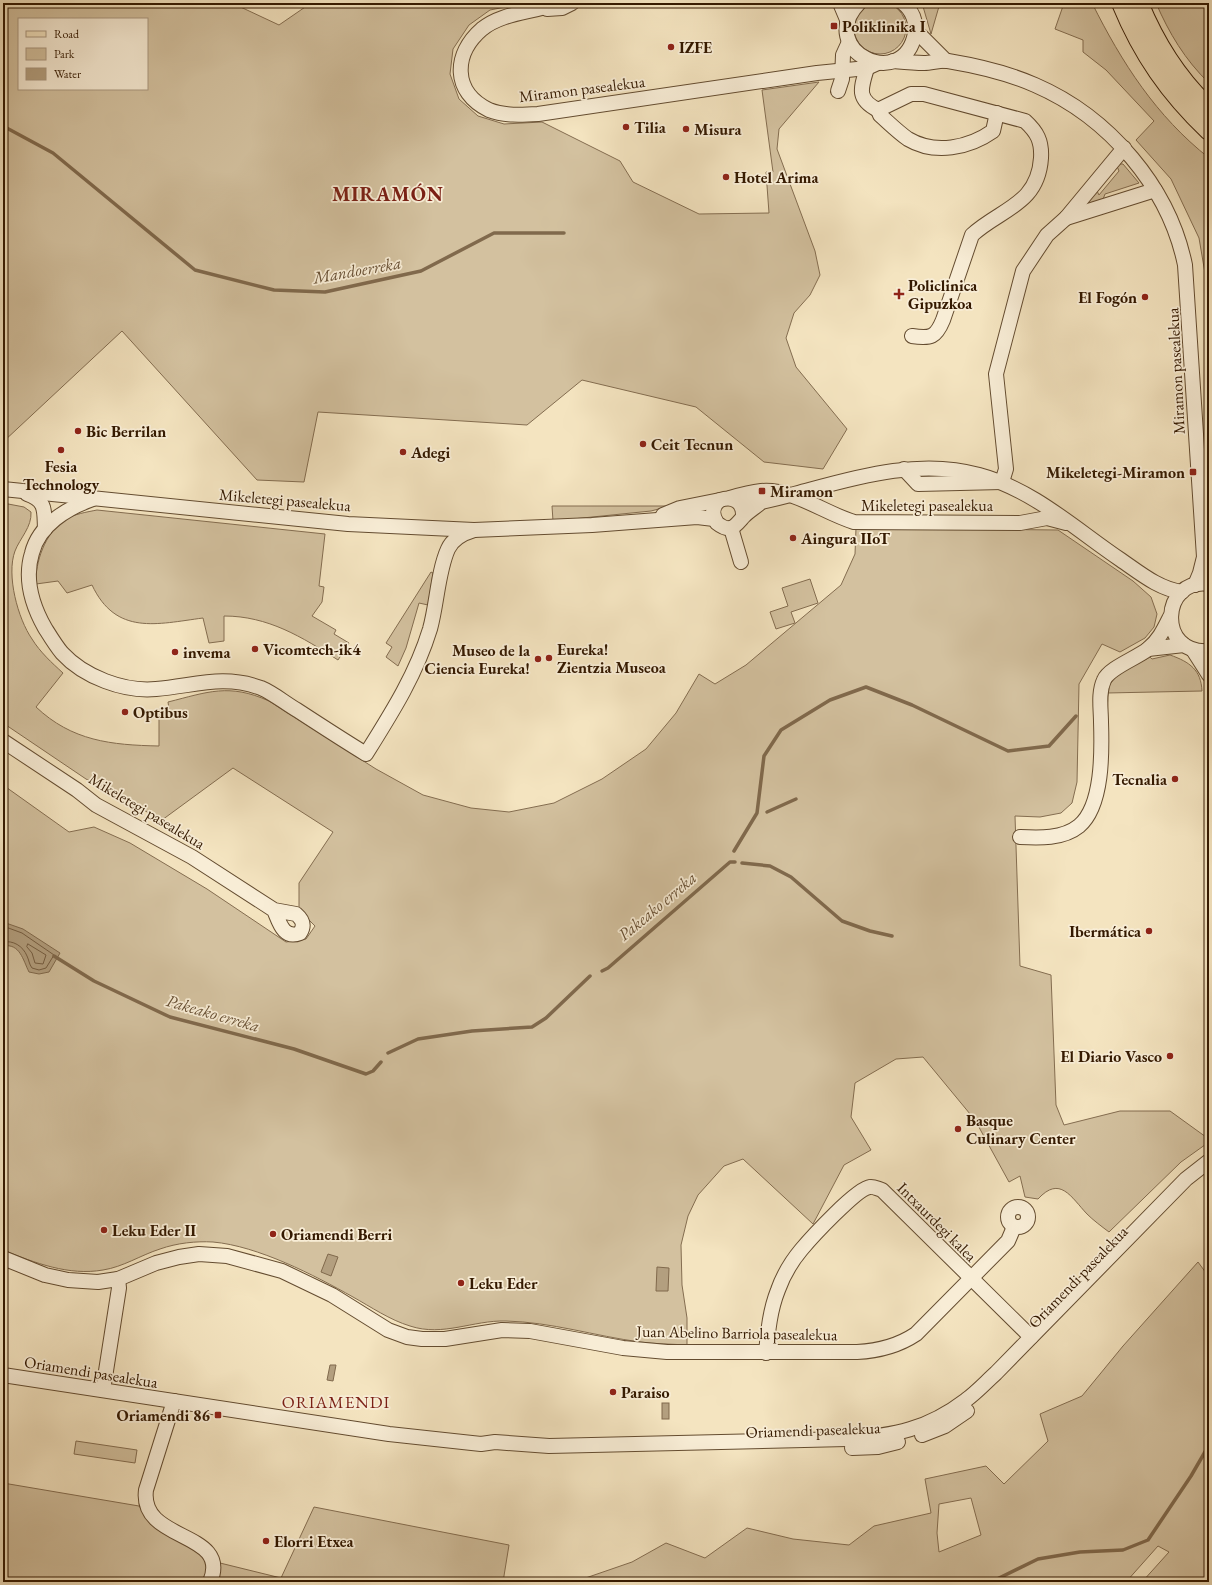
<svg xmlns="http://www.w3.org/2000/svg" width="1212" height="1585" font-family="'EB Garamond',serif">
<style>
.green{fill:#d3c19f;stroke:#846d50;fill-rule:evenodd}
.water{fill:#b39f7f;stroke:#80694c}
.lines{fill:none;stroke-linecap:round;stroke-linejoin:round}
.shore{stroke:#745c40;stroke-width:1}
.stream{stroke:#80694c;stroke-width:3.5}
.minor-casing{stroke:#644c30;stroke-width:16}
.major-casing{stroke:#341900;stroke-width:20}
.minor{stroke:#f8edd6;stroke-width:14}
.major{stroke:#f4e4c0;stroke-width:18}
.poi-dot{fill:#8f2418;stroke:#f8edd6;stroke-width:1.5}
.labels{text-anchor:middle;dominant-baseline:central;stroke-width:3.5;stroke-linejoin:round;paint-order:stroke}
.poi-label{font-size:16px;font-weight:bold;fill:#341900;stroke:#f8edd6;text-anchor:start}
.street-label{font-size:16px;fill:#341900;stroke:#f8edd6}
.water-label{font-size:17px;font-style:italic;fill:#674f33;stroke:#f8edd6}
.neighbourhood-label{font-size:17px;letter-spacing:1px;fill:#7a1f14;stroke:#f8edd6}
.district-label{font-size:20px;font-weight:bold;letter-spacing:1px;fill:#7a1f14;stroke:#f8edd6}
</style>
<rect width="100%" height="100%" fill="#f4e4c0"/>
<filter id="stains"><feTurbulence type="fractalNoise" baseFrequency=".005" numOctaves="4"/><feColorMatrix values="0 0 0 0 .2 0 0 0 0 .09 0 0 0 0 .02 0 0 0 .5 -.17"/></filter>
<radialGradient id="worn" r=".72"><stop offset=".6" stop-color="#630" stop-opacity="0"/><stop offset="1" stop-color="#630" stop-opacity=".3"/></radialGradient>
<g class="green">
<circle cx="880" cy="28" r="26"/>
<path d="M3 3H232L279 25 311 3H526L490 10 469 25 453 49 450 74 459 99 478 116 504 124 542 122 620 161 633 182 699 214 769 213 766 172H773L762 90 819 82 779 129 777 149 815 251 820 275 810 295 794 313 786 338 796 367 847 429 823 469 764 462 696 407 582 380 527 425 318 412 304 482 257 480 122 331 3 442ZM19 19H147V89H19Z"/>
<path d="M922 3H940L931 34Z"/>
<path d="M1055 3H1092C1122 63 1156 116 1209 158V324L1206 279 1199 238 1171 179 1136 140 1154 121 1106 70 1083 52V40L1055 29 1063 6Z"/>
<path d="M1156 3H1209V83C1185 60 1169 33 1156 3Z"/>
<path d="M1116 164H1123L1139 183 1105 194 1102 202 1084 207 1096 189 1099 195 1119 171Z"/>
<path d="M3 503 24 507 31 512C32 527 20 538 15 551 6 575 18 619 32 639 40 652 52 663 63 673L36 707C72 741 111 745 159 746V709H169L168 702C208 692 229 683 269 701L376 769 423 795 471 808 509 812 554 803 602 779 646 749 676 713 699 674 715 684 746 665 841 585 855 554 856 528 1058 530 1133 581 1151 597 1157 614 1154 627 1145 638 1120 652 1102 644 1079 684 1077 782 1072 803 1061 813 1040 817 1015 816 1020 966 1051 975 1056 1105 1064 1125 1120 1111H1170L1206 1137 1209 1142 1181 1162 1109 1232C1101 1226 1093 1220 1087 1214 1071 1197 1060 1175 1038 1199L1025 1197 1020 1176 1009 1182 975 1120 923 1057 896 1059 855 1083 851 1117 871 1150 844 1165 813 1224 743 1159 724 1166 698 1195 688 1216 681 1245 682 1285 687 1318V1345C671 1344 655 1344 640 1342 595 1336 551 1322 506 1321 473 1320 443 1337 410 1326 390 1320 371 1307 353 1297 314 1275 258 1246 213 1242 196 1241 177 1243 160 1249 141 1255 123 1267 103 1270 69 1276 35 1263 3 1250V785L69 832 94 827 130 843 207 889 286 942 306 939 315 926 299 910V883L333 832 233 768 162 820 86 779 3 723Z"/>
<path d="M552 506H670L651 511 553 521Z"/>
<path d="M97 510 325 534 319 586 324 587 322 602 312 616 336 630 334 634 349 643 338 660C302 637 268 616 224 616V641L209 643 203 618C157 624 116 636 92 585L67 593 58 581 36 584C35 562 45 534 64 520 74 514 87 512 97 510Z"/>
<path d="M431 572 433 573 428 605 419 603 406 648 398 666 386 657 392 647 386 643Z"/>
<path d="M810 579 818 603 791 612 795 623 776 629 770 612 788 606 782 588Z"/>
<path d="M1170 655C1190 662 1201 670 1202 691L1107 693C1110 674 1134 666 1150 657L1152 659Z"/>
<path d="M1198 1262 1209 1277V1540L1206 1547 1209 1550V1582H1142L1169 1552 1158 1546 1126 1582H574L632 1562 666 1543 705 1558 747 1528 793 1539 849 1545 874 1526 931 1513 925 1479 986 1466 1004 1484 1048 1441 1040 1414 1082 1396 1123 1346ZM971 1498 981 1535 939 1552 937 1533 939 1504Z"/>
<path d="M76 1441 137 1450 135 1463 74 1454Z"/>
<path d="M3 1483 139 1506 156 1527 220 1563 281 1578 314 1507 509 1545 503 1582H3Z"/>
</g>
<g class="water">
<path d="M3 922 23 929 60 953 49 972 39 974 29 972C23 960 20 943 3 946Z"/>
<path d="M328 1254 338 1257 331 1276 321 1272Z"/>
<path d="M657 1267 669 1268 668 1291H656Z"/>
<path d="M330 1365H336L333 1381 327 1380Z"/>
<rect x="662" y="1403" width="7" height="16"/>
</g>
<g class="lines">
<g class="shore">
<path d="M3 926 22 933 54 955 46 968 39 970 32 968C29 964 29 960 27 956 23 946 13 940 3 942"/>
<path d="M28 944 46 955 43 964 35 963 32 953 27 947Z"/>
</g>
<g class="stream">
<path d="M3 126 53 153 195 270 274 290 325 292 421 271 494 233H564"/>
<path d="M767 812 796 799"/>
<path d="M734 851 757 813 764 756 781 730 830 700 866 687 912 705 1008 751 1049 746 1076 716"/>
<path d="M742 863 770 866 791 877 842 921 870 931 892 936"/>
<path d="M54 956 94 981 170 1017 294 1049 366 1074 373 1071 381 1062"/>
<path d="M602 971 608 968 730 862H735"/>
<path d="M388 1053 418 1039 472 1031 532 1027 546 1018 590 976"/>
<path d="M991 1582 1038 1559 1080 1552 1123 1550 1148 1540 1191 1476 1209 1445"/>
</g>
<defs>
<g id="minor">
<path d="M557 3C533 13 503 12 482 29 453 54 452 92 489 110 504 116 522 115 538 114L817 73 867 68 878 63"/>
<path d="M840 3 848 22"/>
<path d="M859 3C814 50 904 94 915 33 917 22 912 10 903 3"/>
<path d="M547 9 562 8 572 3"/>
<path d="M915 30 946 61"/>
<path d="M893 61C904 62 914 63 924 63 932 63 940 60 948 61 978 66 1008 73 1035 85 1109 117 1169 187 1185 265L1204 557 1200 573 1195 585"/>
<path d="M867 68C861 88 856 99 878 110L911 94H924L1025 121C1037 132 1042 141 1041 158 1038 205 1000 209 972 235L943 320C936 337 931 339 912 336"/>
<path d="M838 91 842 79 843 55 849 42"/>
<path d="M878 110 880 115C889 123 898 132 908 139 935 155 969 148 993 131L997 113"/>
<path d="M1066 218 1155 190"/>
<path d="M904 469 918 484 1002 482 1006 469 996 374 1023 271 1047 235 1066 218 1124 148"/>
<path d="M3 489 348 524 474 530 592 525 697 517 714 519"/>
<path d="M27 494C47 501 44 511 45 529"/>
<path d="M730 498C740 495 751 492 761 491 792 488 824 513 854 522L1020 523 1047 518 1066 523"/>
<path d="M93 499C67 508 39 525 32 553 24 579 32 605 45 628 50 636 56 646 62 653 84 677 124 692 156 689 194 686 223 674 261 688 273 693 285 703 297 710 320 725 343 740 366 754 391 714 416 675 430 629 437 604 438 571 448 549 453 538 464 533 474 530"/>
<path d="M741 505C765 503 786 496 809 490 863 475 924 459 979 475 1034 490 1075 529 1121 560 1140 573 1159 589 1182 592"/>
<path d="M663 515 680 508 720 500"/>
<path d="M743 517C744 503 734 495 720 500 712 506 711 514 717 523 731 534 735 526 744 516 748 512 754 508 759 504"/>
<path d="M731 528 741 562"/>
<path d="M1209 584C1161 577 1156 655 1209 651"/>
<path d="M1148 649 1184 645"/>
<path d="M1193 650 1209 675"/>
<path d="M3 741 77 790 96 805 192 857 274 910 296 914C303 920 305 925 300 933 283 940 279 921 274 910"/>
<path d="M1020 837C1039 838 1063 839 1079 826 1103 806 1102 751 1101 722 1101 709 1098 693 1104 680 1109 668 1137 658 1148 649 1159 640 1164 629 1170 617"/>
<circle cx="1018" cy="1217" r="10"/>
<path d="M3 1258 45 1275 68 1280 98 1282 118 1279 156 1263 179 1257 199 1254 227 1256 282 1271 332 1295 388 1330 407 1337 422 1339H445L502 1330 530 1331 623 1348 667 1352H857C878 1351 898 1346 916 1334L1008 1241 1014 1227"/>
<path d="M766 1353C768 1331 770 1310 778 1290 783 1276 791 1262 801 1250 811 1238 857 1188 870 1187 873 1186 878 1189 882 1190L1031 1337"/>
<path d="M3 1375 389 1434 481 1444 495 1442 549 1446 847 1439C894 1436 928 1429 966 1400 977 1392 986 1382 996 1373L1186 1179 1209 1161"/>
<path d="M103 1390 119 1288 118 1279"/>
<path d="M174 1401 146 1490C139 1543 232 1530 210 1582"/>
<path d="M922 1435 945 1426 967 1411"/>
<path d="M852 1448 878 1447 898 1442"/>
</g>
<g id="major">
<path d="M1121 3C1142 54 1169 93 1209 131"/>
<path d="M1139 3C1155 42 1178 79 1209 108"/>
</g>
</defs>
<use href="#minor" class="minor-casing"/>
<use href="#major" class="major-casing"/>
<use href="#minor" class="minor"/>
<use href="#major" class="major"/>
</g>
<g class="poi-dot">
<rect x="830" y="22" width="8" height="8" rx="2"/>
<circle cx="671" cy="47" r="4"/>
<circle cx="626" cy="127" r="4"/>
<circle cx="686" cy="129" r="4"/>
<circle cx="726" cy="177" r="4"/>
<path d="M897 288h4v4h4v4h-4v4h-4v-4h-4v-4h4z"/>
<circle cx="1145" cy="297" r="4"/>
<circle cx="78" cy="431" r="4"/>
<circle cx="643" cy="444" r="4"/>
<circle cx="61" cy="450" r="4"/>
<circle cx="403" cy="452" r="4"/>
<rect x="1189" y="468" width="8" height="8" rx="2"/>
<rect x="758" y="487" width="8" height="8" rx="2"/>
<circle cx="793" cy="538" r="4"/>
<circle cx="255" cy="649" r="4"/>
<circle cx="175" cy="652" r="4"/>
<circle cx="549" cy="658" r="4"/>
<circle cx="538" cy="659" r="4"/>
<circle cx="125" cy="712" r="4"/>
<circle cx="1175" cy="779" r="4"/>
<circle cx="1149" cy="931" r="4"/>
<circle cx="1170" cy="1056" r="4"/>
<circle cx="958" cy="1129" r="4"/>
<circle cx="104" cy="1230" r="4"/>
<circle cx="273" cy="1234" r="4"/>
<circle cx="461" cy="1283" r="4"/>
<circle cx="613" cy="1392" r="4"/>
<rect x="214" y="1411" width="8" height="8" rx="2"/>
<circle cx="266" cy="1541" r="4"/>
</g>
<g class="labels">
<g class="poi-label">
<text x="842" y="26">Poliklinika I</text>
<text x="679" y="47">IZFE</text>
<text x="634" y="127">Tilia</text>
<text x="694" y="129">Misura</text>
<text x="734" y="177">Hotel Arima</text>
<text x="908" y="285">Policlinica<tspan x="908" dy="18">Gipuzkoa</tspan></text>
<text x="1137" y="297" text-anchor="end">El Fogón</text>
<text x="86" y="431">Bic Berrilan</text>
<text x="651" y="444">Ceit Tecnun</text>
<text x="411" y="452">Adegi</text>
<text x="61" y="466" text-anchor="middle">Fesia<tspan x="61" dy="18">Technology</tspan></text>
<text x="1185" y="472" text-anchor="end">Mikeletegi-Miramon</text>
<text x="770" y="491">Miramon</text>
<text x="801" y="538">Aingura IIoT</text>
<text x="263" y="649">Vicomtech-ik4</text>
<text x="557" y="649">Eureka!<tspan x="557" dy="18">Zientzia Museoa</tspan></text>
<text x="530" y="650" text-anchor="end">Museo de la<tspan x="530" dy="18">Ciencia Eureka!</tspan></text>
<text x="183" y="652">invema</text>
<text x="133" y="712">Optibus</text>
<text x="1167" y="779" text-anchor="end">Tecnalia</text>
<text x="1141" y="931" text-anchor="end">Ibermática</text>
<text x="1162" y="1056" text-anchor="end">El Diario Vasco</text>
<text x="966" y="1120">Basque<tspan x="966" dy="18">Culinary Center</tspan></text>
<text x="112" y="1230">Leku Eder II</text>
<text x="281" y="1234">Oriamendi Berri</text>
<text x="469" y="1283">Leku Eder</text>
<text x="621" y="1392">Paraiso</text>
<text x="210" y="1415" text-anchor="end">Oriamendi 86</text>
<text x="274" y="1541">Elorri Etxea</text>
</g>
<g class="street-label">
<text transform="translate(582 89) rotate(-7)">Miramon pasealekua</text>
<text transform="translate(1176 371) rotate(-93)">Miramon pasealekua</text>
<text transform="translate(285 500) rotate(5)">Mikeletegi pasealekua</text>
<text x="927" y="505">Mikeletegi pasealekua</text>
<text transform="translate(147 811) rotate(31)">Mikeletegi pasealekua</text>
<text transform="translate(937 1222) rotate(45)">Intxaurdegi kalea</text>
<text transform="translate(1078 1277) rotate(-46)">Oriamendi pasealekua</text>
<text transform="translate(737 1333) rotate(1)">Juan Abelino Barriola pasealekua</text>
<text transform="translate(91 1372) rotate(9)">Oriamendi pasealekua</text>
<text transform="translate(813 1430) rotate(-2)">Oriamendi pasealekua</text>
</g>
<g class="water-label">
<text transform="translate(357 270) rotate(-10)">Mandoerreka</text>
<text transform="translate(657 906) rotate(-40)">Pakeako erreka</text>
<text transform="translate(213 1013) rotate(16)">Pakeako erreka</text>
</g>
<g class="neighbourhood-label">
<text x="336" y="1402">ORIAMENDI</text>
</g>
<g class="district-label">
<text x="388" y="194">MIRAMÓN</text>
</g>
</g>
<rect width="1212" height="1585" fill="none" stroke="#f4e4c0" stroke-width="16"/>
<rect x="4" y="4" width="1204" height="1577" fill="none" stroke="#341900" stroke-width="2"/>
<rect x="8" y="8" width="1196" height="1569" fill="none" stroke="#341900"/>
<rect x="18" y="18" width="130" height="72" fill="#f8edd6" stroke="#aa9880"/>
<rect x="26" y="31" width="20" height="6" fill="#f4e4c0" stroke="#aa9880"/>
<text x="54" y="38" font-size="12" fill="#341900">Road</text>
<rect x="26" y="48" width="20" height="12" fill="#d3c19f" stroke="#aa9880"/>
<text x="54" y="58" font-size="12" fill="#341900">Park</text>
<rect x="26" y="68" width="20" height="12" fill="#b39f7f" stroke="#aa9880"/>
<text x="54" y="78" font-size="12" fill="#341900">Water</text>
<rect width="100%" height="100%" filter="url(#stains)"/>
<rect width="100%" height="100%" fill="url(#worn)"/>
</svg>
